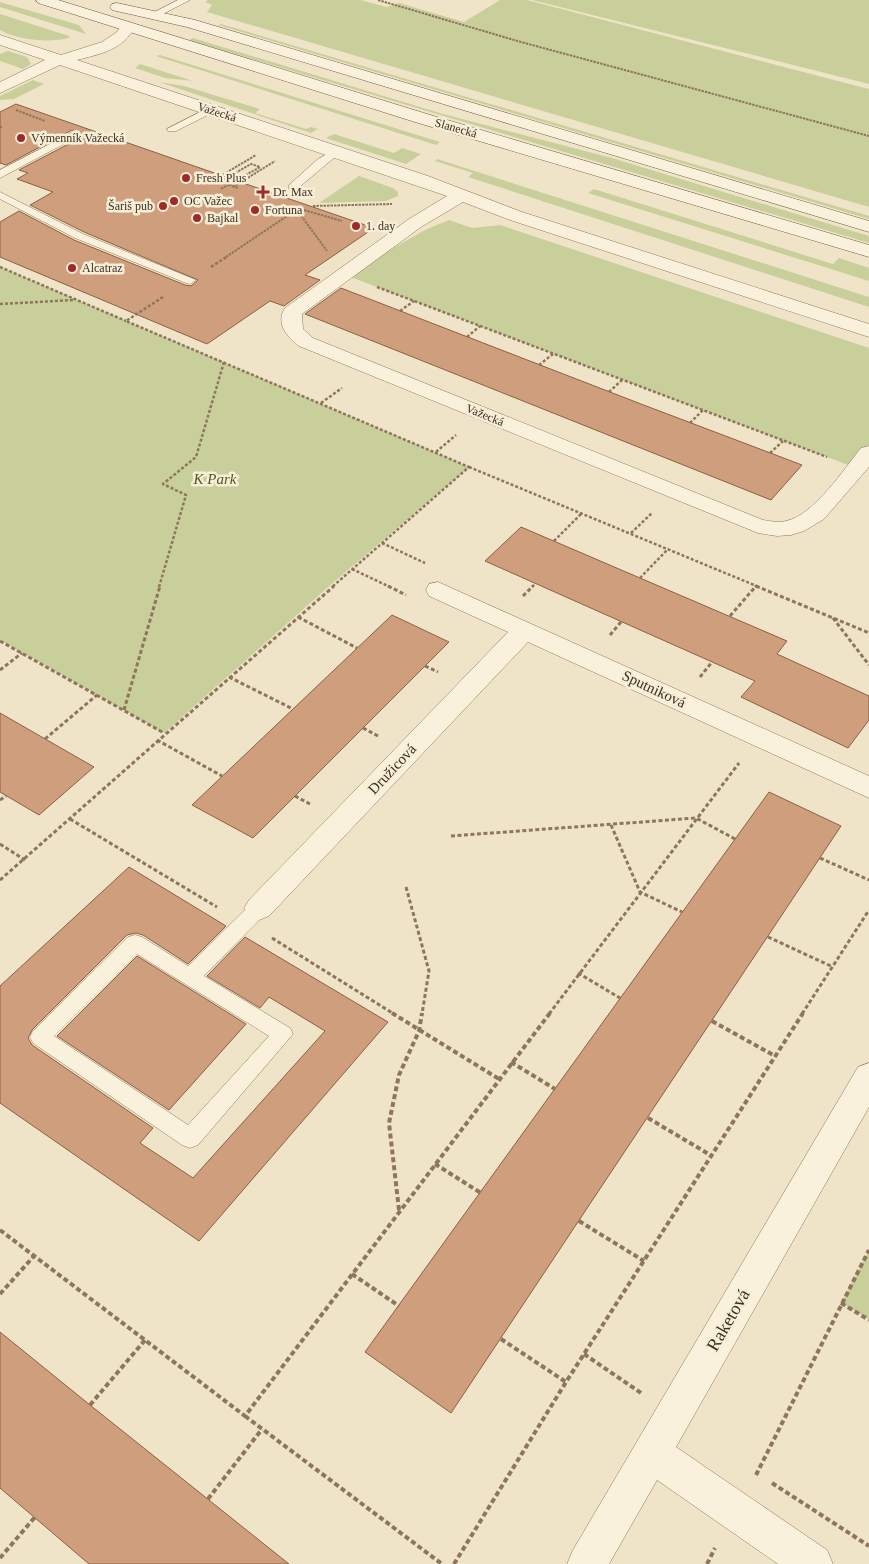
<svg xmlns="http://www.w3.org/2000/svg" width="869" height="1564" font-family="'Times New Roman',serif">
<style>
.green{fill:#c9cf9b}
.building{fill:#cf9f7d;stroke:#8d5f41}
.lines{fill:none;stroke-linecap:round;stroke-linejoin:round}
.lane-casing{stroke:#8d765c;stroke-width:1}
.street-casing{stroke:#8d765c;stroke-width:1}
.secondary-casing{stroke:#6f573f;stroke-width:1}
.path-far3{stroke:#8d765c;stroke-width:2;stroke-dasharray:2.5 1;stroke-linecap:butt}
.path-far2{stroke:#8d765c;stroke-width:2.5;stroke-dasharray:3 2;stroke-linecap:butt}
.path-far1{stroke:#8d765c;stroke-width:3;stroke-dasharray:4 2.5;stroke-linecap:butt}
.path{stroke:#8d765c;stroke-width:4;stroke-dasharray:5 3;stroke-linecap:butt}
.lane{fill:#faf1dc;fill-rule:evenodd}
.street{fill:#faf1dc;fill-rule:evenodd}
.secondary{fill:#faf1dc;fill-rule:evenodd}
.path-bridge{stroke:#8d765c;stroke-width:2;stroke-dasharray:2.5 1;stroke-linecap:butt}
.poi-dot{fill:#9e2a2b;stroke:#f7eed8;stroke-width:2}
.labels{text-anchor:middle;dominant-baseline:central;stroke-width:5;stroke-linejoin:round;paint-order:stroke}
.far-street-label{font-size:12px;fill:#3d2e20;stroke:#f7eed8}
.far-poi-label{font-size:12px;fill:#3d2e20;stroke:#f7eed8;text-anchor:start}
.park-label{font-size:15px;font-style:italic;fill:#4d5a26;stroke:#f7eed8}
.street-label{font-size:15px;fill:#3d2e20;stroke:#f7eed8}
.near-street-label{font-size:18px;fill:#3d2e20;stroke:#f7eed8}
</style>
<rect width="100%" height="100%" fill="#f0e4c8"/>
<g class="green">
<path d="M208 0H360L387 7 399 3 464 22 500 0H527L869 89V207L207 12 212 5 205 2Z"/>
<path d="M532 0H869V84Z"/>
<path d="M0 2 79 25 86 34 0 7Z"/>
<path d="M0 14 69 36V38C49 43 18 40 0 30Z"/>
<path d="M221 24 869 216V219L218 25Z"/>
<path d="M193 38 443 114 612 158 869 236V243L189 40Z"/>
<path d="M8 51 27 57 31 64 23 69 0 61V54Z"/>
<path d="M160 55 440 142 436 145 156 56Z"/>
<path d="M140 64 193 81 165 78 135 68Z"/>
<path d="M33 80 44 84 14 99 0 100V96Z"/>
<path d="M159 82 184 86 260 109 255 113 306 129 311 127 318 129 311 133Z"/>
<path d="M334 134 394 153 402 148 421 154 406 164 326 138Z"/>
<path d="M437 159 869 297V307L468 177 473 173 435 161Z"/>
<path d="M359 176 393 188 398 192V196L386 201 319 203Z"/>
<path d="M594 189 833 264 839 258 869 268V281L588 193Z"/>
<path d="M449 220 472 228 500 225 869 348V445L856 468 345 275 425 230Z"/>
<path d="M0 267 469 467 335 581 164 733 0 640Z"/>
<path d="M869 1250V1319L841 1303Z"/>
</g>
<g class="building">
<path d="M16 104 246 184 374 228 305 275 320 280 284 306 270 301 207 344 0 257V222L19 211 74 240 185 285 191 286 198 280 84 232 30 205 53 192 17 179 28 173 19 170 78 139 79 133 72 130 6 165 0 163V112Z"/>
<path d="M341 288 641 404 802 465 771 500 305 314Z"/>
<path d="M521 527 787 641 777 654 869 696V720L848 748 741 697 755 681 485 561Z"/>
<path d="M392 615 449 642 253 838 192 805Z"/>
<path d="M0 713 94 767 39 815 0 792Z"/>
<path d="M769 792 841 826 451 1413 365 1352Z"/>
<path d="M129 867 226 926 188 964 143 935 136 933 127 935 32 1030 28 1038 32 1045 153 1128 140 1143 193 1178 325 1031 269 997 260 1008 207 976 245 937 388 1022 199 1241 0 1103V986Z"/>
<path d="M137 956 246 1024 169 1110 57 1036Z"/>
<path d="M0 1332 90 1405 289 1564H89L0 1488Z"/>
</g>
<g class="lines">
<defs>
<g id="lane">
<path d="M178 0H190L157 17 149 15Z"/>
<path d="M210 107 215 110 214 112 176 131H168L167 129Z"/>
<path d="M73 132 77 133V137L0 178V170Z"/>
<path d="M336 149 341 152 297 189H289V185L318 159Z"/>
<path d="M0 192 83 234 196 280 190 284 186 283 75 238 0 199Z"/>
<path d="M259 900 266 903 268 908 266 913 204 976 290 1028 293 1034 198 1145 190 1148 182 1145 33 1043 30 1037 33 1031 128 937 135 935 142 937 188 966 252 903ZM137 954 269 1036 188 1125 54 1036Z"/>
</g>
<g id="street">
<path d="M127 22 135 27C123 50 100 54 77 60L428 176 522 212 869 324V337L510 220 463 202 421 227 302 314 303 329 313 338 763 520C770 521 779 523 786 521 814 515 844 469 861 448L869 446V467L824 519 804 531 791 535 777 536 758 533 299 346C287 337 275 323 285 308L409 219 447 196 60 65 0 93V82L45 60 0 45V35L61 55 102 42 117 32 122 24Z"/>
<path d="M438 582 869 776V798L528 642 269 916 259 920 249 916 244 908 249 900 508 632 429 596 426 590 429 584Z"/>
<path d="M869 1063V1107L676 1447 827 1550 833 1564H778L657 1480 609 1564H567L573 1550 858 1067Z"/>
</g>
<g id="secondary">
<path d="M36 0H58L427 114 869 245V257L415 122 38 3Z"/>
<path d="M117 3 195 20 869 221V232L187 27 112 10 110 7 112 4Z"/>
</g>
</defs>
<use href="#lane" class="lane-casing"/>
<use href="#street" class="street-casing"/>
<use href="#secondary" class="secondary-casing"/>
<g class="path-far3">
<path d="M378 0 521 42 869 136"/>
<path d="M16 110 45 121"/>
<path d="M0 127H2"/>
<path d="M209 178 238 188"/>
<path d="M214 180 256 155"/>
<path d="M233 187 275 161"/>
<path d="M313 206 392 204"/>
<path d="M297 210 327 251"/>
<path d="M304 210 342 221"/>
<path d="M226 257 293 212"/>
</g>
<g class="path-far2">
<path d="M0 267 126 321"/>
<path d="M211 267 228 256"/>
<path d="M377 287 827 457"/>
<path d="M163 297 126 321 469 467 332 587"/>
<path d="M0 304 74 300"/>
<path d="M400 311 414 301"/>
<path d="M467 337 480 326"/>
<path d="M539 365 553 354"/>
<path d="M609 392 622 380"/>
<path d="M321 403 342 388"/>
<path d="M690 423 703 410"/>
<path d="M436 452 456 435"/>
<path d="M770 453 783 441"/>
<path d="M469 467 759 587"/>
<path d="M631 533 652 513"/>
<path d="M554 541 582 513"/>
<path d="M382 543 425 563"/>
<path d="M352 569 390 587"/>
<path d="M640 578 668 549"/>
<path d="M159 587 186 495 163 484 196 457 224 362"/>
<path d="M532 587 535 584"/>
<path d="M755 587 756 586"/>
</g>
<g class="path-far1">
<path d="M388 586 406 595"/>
<path d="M756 586 869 633"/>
<path d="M523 596 533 586"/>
<path d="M730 616 756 586"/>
<path d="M298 617 357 648"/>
<path d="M833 618 869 665"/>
<path d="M610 635 621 622"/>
<path d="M0 641 164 733"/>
<path d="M425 666 438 672"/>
<path d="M0 670 22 653"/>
<path d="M229 677 293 709"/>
<path d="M700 677 712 662"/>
<path d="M124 710 160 586"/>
<path d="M363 728 378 736"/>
<path d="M45 739 97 695"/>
<path d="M157 740 222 776"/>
<path d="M295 796 310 804"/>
<path d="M0 800 6 796"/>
<path d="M70 819 217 907"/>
<path d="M611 825 640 892 682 912"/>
<path d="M451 836 696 818 735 839"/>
<path d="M0 844 25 860"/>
<path d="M820 858 869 880"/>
<path d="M0 880 334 586"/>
<path d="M406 887 429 971 422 1014"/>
<path d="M768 937 833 967"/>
<path d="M272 938 394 1014"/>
<path d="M578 973 620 998"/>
<path d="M549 1014 739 763"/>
<path d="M802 1014 869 910"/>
</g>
<g class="path">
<path d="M392 1013 499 1079"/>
<path d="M712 1021 775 1056"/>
<path d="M511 1062 555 1089"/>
<path d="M648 1118 712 1156"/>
<path d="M435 1164 481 1193"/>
<path d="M399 1210 389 1123 399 1075 419 1031 422 1013"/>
<path d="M579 1221 644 1261"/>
<path d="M0 1230 245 1416 550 1013"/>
<path d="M352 1274 399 1306"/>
<path d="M0 1294 34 1256"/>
<path d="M841 1303 869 1320"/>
<path d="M501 1339 566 1382"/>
<path d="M584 1354 641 1393"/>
<path d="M90 1405 145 1340"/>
<path d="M245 1416 442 1564"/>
<path d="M756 1475 869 1250"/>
<path d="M772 1483 869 1546"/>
<path d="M208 1499 262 1429"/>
<path d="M0 1558 35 1517"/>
<path d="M454 1564 566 1382 803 1013"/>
<path d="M707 1564 715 1548"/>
</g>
<use href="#lane" class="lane"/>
<use href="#street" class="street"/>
<use href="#secondary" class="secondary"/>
<path class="path-bridge" d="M220 182 251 164 260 167 221 189"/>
</g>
<g class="poi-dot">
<circle cx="21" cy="138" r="5"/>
<circle cx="186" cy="178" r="5"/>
<path d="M260.5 184.5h5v5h5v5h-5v5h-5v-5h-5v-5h5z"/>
<circle cx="174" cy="201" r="5"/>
<circle cx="163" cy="206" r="5"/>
<circle cx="255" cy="210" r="5"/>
<circle cx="197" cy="218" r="5"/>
<circle cx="356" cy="226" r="5"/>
<circle cx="72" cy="268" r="5"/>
</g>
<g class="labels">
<g class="far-street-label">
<text transform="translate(217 112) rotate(18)">Važecká</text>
<text transform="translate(456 128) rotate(16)">Slanecká</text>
<text transform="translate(485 415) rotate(22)">Važecká</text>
</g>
<g class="far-poi-label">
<text x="31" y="138">Výmenník Važecká</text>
<text x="196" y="178">Fresh Plus</text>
<text x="273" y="192">Dr. Max</text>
<text x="184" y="201">OC Važec</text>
<text x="153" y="206" text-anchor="end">Šariš pub</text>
<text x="265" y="210">Fortuna</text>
<text x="207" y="218">Bajkal</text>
<text x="366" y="226">1. day</text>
<text x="82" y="268">Alcatraz</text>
</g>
<g class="park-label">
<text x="215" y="479">K Park</text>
</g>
<g class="street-label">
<text transform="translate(654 689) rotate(25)">Sputniková</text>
<text transform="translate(392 769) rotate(-47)">Družicová</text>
</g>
<g class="near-street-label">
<text transform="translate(728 1320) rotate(-60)">Raketová</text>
</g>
</g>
</svg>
